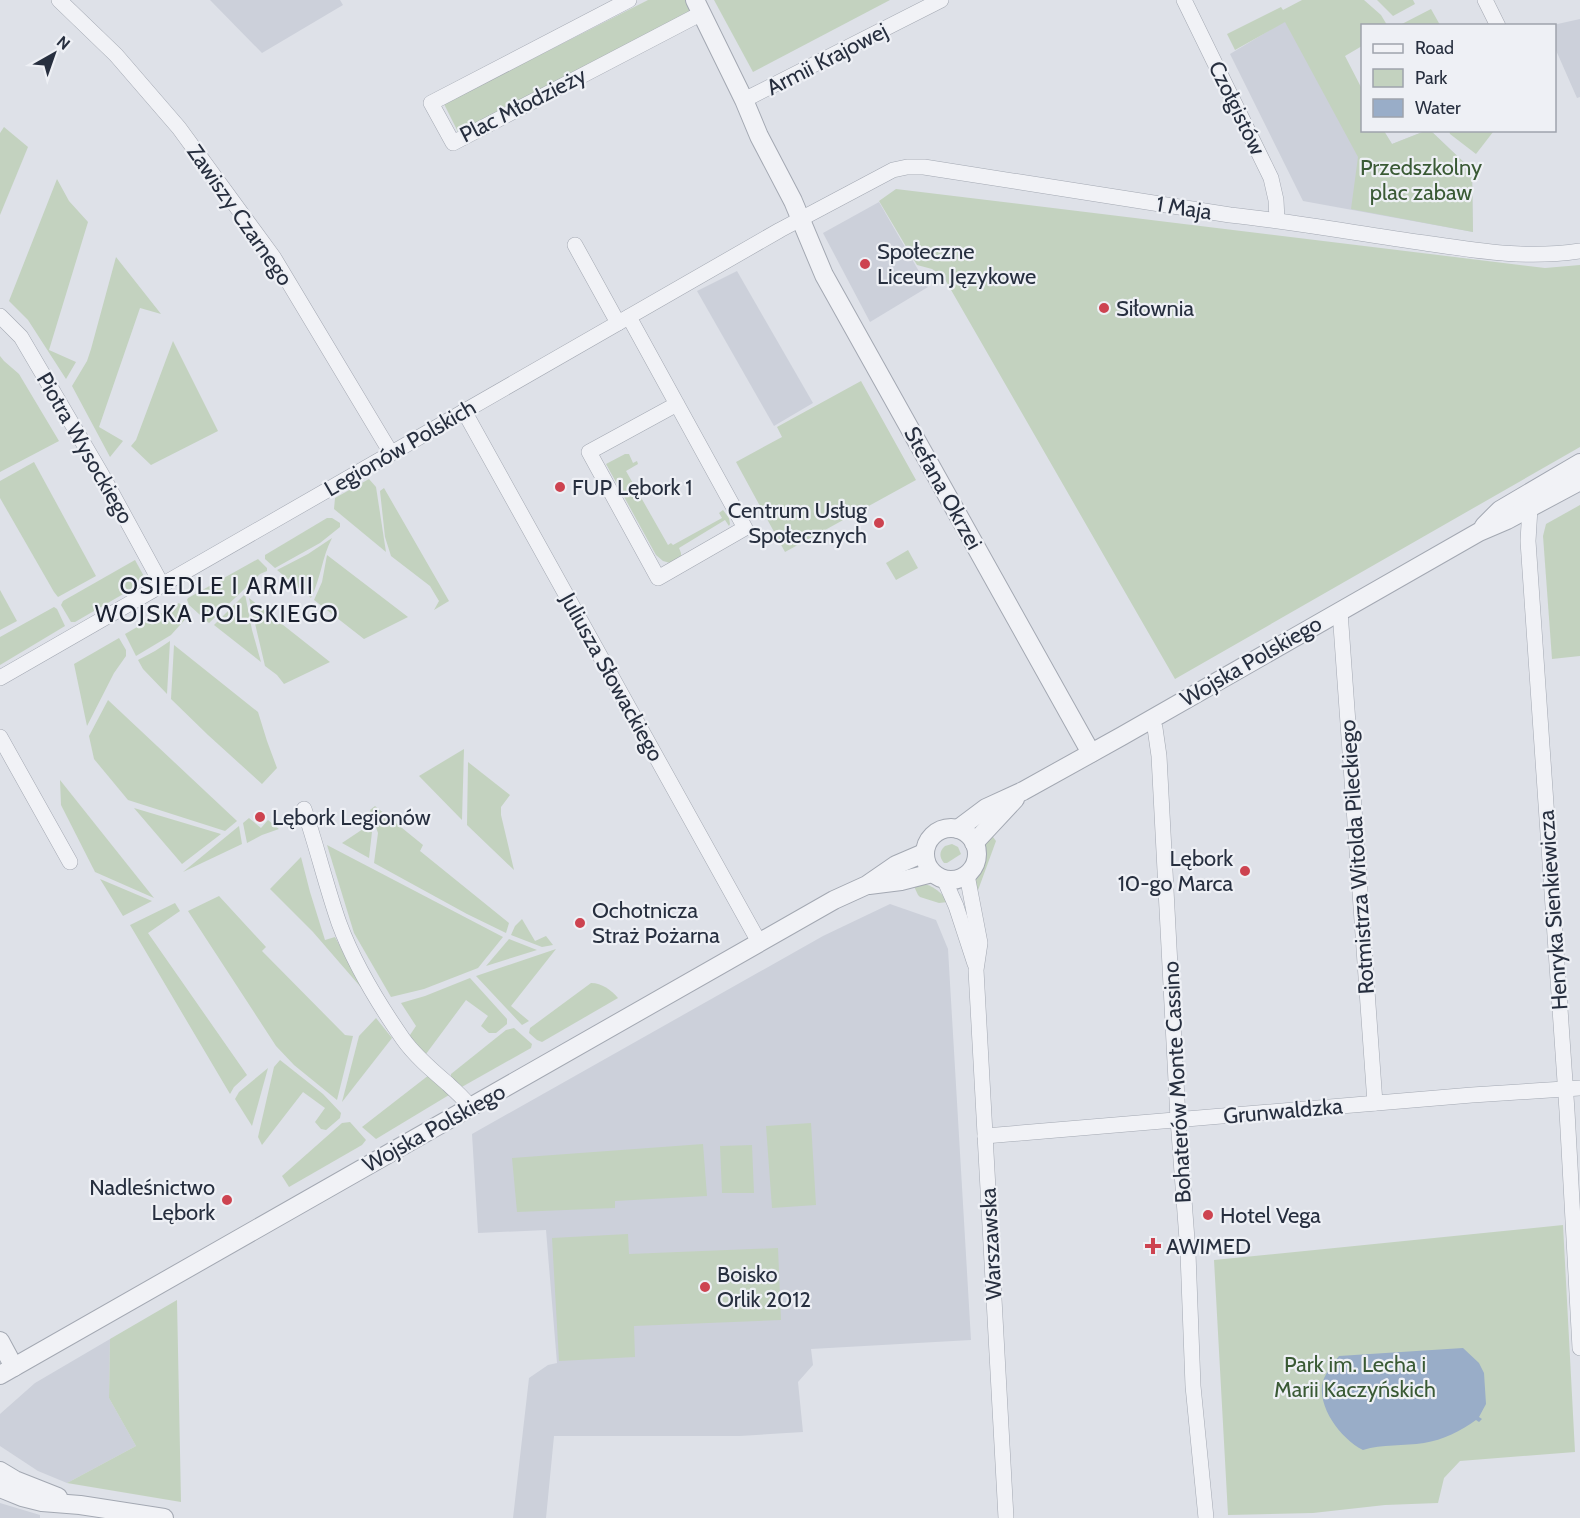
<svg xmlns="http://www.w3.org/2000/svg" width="1580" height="1518" font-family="Cabin,sans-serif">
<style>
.built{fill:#ccd0da}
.green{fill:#c3d2bf}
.water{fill:#99adc8}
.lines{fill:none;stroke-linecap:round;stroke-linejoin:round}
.minor-casing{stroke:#a3a8b2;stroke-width:16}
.tertiary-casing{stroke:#a3a8b2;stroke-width:20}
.minor{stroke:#f1f2f6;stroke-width:15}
.tertiary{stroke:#f1f2f6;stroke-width:18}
.poi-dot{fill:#cd4350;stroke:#eef0f5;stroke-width:2}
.labels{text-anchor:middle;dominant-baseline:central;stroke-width:4.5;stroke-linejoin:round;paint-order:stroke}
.street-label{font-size:22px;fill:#272f3f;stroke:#eef0f5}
.park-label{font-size:22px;fill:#3a5a35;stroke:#eef0f5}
.poi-label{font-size:22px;fill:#272f3f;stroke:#eef0f5;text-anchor:start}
.neighbourhood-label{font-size:24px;letter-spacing:1.5px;fill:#1a202f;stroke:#eef0f5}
</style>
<rect width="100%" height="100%" fill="#dee1e8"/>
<g class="built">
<path d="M210 0H340L343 5 262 53Z"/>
<path d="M1580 19V97L1577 98 1555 48 1554 26 1553 25Z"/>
<path d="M1285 21 1362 89V130L1384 131 1392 144 1425 131H1431L1472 170 1473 232 1303 201 1230 54Z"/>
<path d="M879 202 928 287 870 322 823 233Z"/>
<path d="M737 271 813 403 774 426 697 291Z"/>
<path d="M890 904 936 920 948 949 971 1340 811 1349 813 1365 798 1382 803 1432 740 1436H554L546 1518H513L529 1378 548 1365 557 1363 546 1230 478 1233 472 1134 823 936Z"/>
<path d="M110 1339 109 1398 136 1446 67 1483 38 1471 0 1446V1414L35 1383Z"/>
<path d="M0 1503 40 1515V1518H0Z"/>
</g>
<g class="green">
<path d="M648 0H685L691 12 459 134 444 104Z"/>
<path d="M714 0H890L753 72Z"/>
<path d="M1302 0H1364L1381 15 1387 25 1362 26V46L1345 56 1362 89V130L1384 131 1392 144 1425 131H1431L1472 170 1473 232 1351 209 1358 157 1285 22 1235 50 1227 34 1281 7 1283 10Z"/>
<path d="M1377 0H1413L1415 4 1393 16Z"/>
<path d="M1431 9 1440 25H1400Z"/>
<path d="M4 127 28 147 0 215V133Z"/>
<path d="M1492 130 1493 132 1476 154 1450 134 1449 131Z"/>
<path d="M57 179 69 201 88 222 49 350 76 362 66 379 28 320 9 301Z"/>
<path d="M896 189 1545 268 1580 265V447L1175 679 943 276 932 269 917 265 879 201Z"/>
<path d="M116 257 161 314 140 308 99 427 123 441 110 457 72 386 87 361 91 349Z"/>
<path d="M173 341 218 431 151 465 131 446 136 440Z"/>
<path d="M0 356 4 361 19 374 59 441 0 472Z"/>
<path d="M861 381 916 480 785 552 736 462 782 437 777 427Z"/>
<path d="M625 454H629L633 463 637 461 638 464 626 471 668 545 671 543 673 545 722 518 719 513 723 510 729 518 730 524 729 526 725 520 679 548 681 553V556L670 563 663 561 656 555 606 464Z"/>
<path d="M34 462 96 576 58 597 54 592 0 498V481Z"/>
<path d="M369 479 376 487 386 552 334 509 335 498Z"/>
<path d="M384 488 449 601 434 610 439 601 430 586 391 556 385 537 380 491Z"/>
<path d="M1580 505V656L1552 659 1543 536 1546 524Z"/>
<path d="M327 518H332L340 523V527L320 543 275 568 265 559V555Z"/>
<path d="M332 538C322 557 321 578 311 598L277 570 308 554Z"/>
<path d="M908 550 918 568 896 580 886 563Z"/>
<path d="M327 555 408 617 364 639 314 600 322 582Z"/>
<path d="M258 559 267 568V571L260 574 209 623 189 605 187 600 188 598Z"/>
<path d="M135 560 146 580 144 582 75 622H71L61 605 63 601Z"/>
<path d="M0 590 17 621 0 630Z"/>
<path d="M245 594 252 630 261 662 214 625Z"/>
<path d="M249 598 330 662 284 684 277 675 265 666Z"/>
<path d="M179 603 189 613V615L171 635 136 656 125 634Z"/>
<path d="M54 607 57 609 65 626 0 665V637Z"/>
<path d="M119 638 126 650V656L114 673 87 726 74 664Z"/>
<path d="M170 641 167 694 143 669 138 660 155 651Z"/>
<path d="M174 645 258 712 267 741 277 768 262 784 208 735 171 699Z"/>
<path d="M108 700 237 821 225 831 128 800 94 759 89 736Z"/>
<path d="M464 749 462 820 419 776Z"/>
<path d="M468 762 510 795 501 807V815L514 870 467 825Z"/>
<path d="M60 780 154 898 95 872 61 805Z"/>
<path d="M375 806 423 845 420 851 509 923 506 933 467 914 374 863 378 833 370 810Z"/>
<path d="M134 808 221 834 182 864Z"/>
<path d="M249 818 261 828 268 820 279 829 262 835 247 843 243 823Z"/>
<path d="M369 825 372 832 369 858 342 843Z"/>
<path d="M239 826 242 844 183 872Z"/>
<path d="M990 833 996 841 977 893 975 877 983 859 984 845Z"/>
<path d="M952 844 958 847 961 854 947 863H944C939 857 939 851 945 846Z"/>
<path d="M327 845 503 937 478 968 424 989 391 997 354 933Z"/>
<path d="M301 857 310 892 325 940 335 937 365 992 313 932 270 889Z"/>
<path d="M100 879 152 901 123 916Z"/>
<path d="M912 882C929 883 939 889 948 902L939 903 920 897 918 895Z"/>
<path d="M219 896 266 947 262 951 345 1035 353 1036 337 1100 294 1065 276 1046 188 911Z"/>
<path d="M175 903 180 911 148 933 247 1075 234 1087 230 1094 130 925Z"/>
<path d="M522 919 535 941 546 936 553 945 542 947 511 935 515 926Z"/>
<path d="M509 939 537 950 486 966Z"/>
<path d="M556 949 511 1006 529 1021 522 1025 476 976Z"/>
<path d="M470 978 507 1019V1024L496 1033H489L481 1026 488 1016 466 1000 426 1054 408 1038 416 1026 401 1003 425 996Z"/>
<path d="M591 983C602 983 611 990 618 998L542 1042 537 1040 529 1033 530 1028Z"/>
<path d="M376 1018 392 1038 342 1102 359 1036Z"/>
<path d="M514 1028 532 1044 531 1048 460 1088 451 1079V1074L506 1030Z"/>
<path d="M280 1060 323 1094 341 1113 340 1118 326 1130 321 1129 315 1122 325 1108 303 1092 262 1145 258 1137 274 1067Z"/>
<path d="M268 1068 252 1126 235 1099 239 1092Z"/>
<path d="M429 1075 449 1095 376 1139 362 1127Z"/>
<path d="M350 1122 366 1140 362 1145 289 1187 282 1176 342 1123Z"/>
<path d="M811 1123 816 1205 772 1208 766 1126Z"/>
<path d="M703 1144 707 1196 615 1201V1208L517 1212 512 1158Z"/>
<path d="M752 1145 754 1193H722L720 1146Z"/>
<path d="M1563 1225 1575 1452 1460 1461 1444 1478 1438 1503 1385 1505 1313 1513 1228 1515 1214 1260Z"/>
<path d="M628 1234 629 1254 778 1248 781 1320 634 1326 635 1357 559 1361 552 1238Z"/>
<path d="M177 1300 181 1502 67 1483 136 1446 109 1398 110 1339Z"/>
</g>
<path class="water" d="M1463 1348 1479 1363 1484 1373 1486 1404 1479 1417 1482 1419 1479 1422 1476 1420C1461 1431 1443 1440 1424 1443 1404 1446 1382 1444 1363 1450 1341 1439 1316 1406 1323 1381 1326 1372 1333 1364 1339 1356Z"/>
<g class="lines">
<defs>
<g id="minor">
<path d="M59 0 116 55 179 128 274 258 391 453"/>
<path d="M629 0 431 103 453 143 702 13"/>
<path d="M1184 0 1271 178 1276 200 1277 220"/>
<path d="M1485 0 1498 26"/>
<path d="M744 100 941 0"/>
<path d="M575 245 618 323"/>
<path d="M0 316 21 337 102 475 162 585"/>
<path d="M629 317 745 528 658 578 589 452 677 404"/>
<path d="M464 411 759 942"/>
<path d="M1530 508 1528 541 1567 1111 1580 1348"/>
<path d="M1340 611 1375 1103"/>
<path d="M0 678 780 230 893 170 907 167H924L1230 215C1296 222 1360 234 1425 243 1478 251 1526 259 1580 251"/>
<path d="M1150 719 1155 728 1159 756 1178 1119 1188 1253 1193 1386 1206 1518"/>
<path d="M0 737 70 862"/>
<path d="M304 809C317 847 326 886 339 923 353 961 380 1006 403 1039 415 1056 433 1071 448 1084 456 1092 464 1098 470 1107"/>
<path d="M967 875 980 943 976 970 1006 1518"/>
<path d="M944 879 956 906 975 964"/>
<path d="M985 1136 1472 1095 1580 1088"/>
</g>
<g id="tertiary">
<path d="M695 0 744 100 759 136 793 201 824 275 1091 753"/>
<path d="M1484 526 1500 510 1580 463"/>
<circle cx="951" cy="854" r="26"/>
<path d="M958 829 986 808 1023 791 1122 736 1479 532 1507 520 1580 481"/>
<path d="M974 843 1015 799"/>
<path d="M869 885 901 881 932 873"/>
<path d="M0 1341 14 1367"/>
<path d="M0 1375 834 900 867 885 896 865 924 853"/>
<path d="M0 1471 15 1480 58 1497"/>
<path d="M0 1488 22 1497 42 1502 80 1505 164 1518"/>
</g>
</defs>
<use href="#minor" class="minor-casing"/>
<use href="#tertiary" class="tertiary-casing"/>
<use href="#minor" class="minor"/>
<use href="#tertiary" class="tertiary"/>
</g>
<g class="poi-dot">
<circle cx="865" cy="264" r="6"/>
<circle cx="1104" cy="308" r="6"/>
<circle cx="560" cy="487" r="6"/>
<circle cx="879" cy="523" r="6"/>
<circle cx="260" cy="817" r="6"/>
<circle cx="1245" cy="871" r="6"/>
<circle cx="580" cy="923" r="6"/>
<circle cx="227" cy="1200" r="6"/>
<circle cx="1208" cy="1215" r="6"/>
<path d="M1150 1237h6v6h6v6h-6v6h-6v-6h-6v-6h6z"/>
<circle cx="705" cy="1287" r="6"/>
</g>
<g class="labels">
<g class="street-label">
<text transform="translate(827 59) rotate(-27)">Armii Krajowej</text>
<text transform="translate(523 105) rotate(-27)">Plac Młodzieży</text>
<text transform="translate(1237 108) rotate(64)">Czołgistów</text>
<text transform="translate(1184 208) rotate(9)">1 Maja</text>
<text transform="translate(240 215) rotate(55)">Zawiszy Czarnego</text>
<text transform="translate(85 448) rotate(60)">Piotra Wysockiego</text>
<text transform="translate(400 448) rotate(-30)">Legionów Polskich</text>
<text transform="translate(943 488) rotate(61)">Stefana Okrzei</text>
<text transform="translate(1251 661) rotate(-30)">Wojska Polskiego</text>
<text transform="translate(612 677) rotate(61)">Juliusza Słowackiego</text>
<text transform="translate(1357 857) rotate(-94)">Rotmistrza Witolda Pileckiego</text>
<text transform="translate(1553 910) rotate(-94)">Henryka Sienkiewicza</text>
<text transform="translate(1177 1082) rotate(-93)">Bohaterów Monte Cassino</text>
<text transform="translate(1283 1111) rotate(-5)">Grunwaldzka</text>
<text transform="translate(434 1128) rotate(-29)">Wojska Polskiego</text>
<text transform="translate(991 1244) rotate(-93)">Warszawska</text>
</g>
<g class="park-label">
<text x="1421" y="167">Przedszkolny<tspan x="1421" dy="25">plac zabaw</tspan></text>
<text x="1355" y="1364">Park im. Lecha i<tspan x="1355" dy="25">Marii Kaczyńskich</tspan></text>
</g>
<g class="poi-label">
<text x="877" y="251">Społeczne<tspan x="877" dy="25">Liceum Językowe</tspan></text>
<text x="1116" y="308">Siłownia</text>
<text x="572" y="487">FUP Lębork 1</text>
<text x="867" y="510" text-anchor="end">Centrum Usług<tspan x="867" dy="25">Społecznych</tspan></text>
<text x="272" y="817">Lębork Legionów</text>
<text x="1233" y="858" text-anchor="end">Lębork<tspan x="1233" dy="25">10-go Marca</tspan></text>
<text x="592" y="910">Ochotnicza<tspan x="592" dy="25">Straż Pożarna</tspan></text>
<text x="215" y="1187" text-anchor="end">Nadleśnictwo<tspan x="215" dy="25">Lębork</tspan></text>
<text x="1220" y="1215">Hotel Vega</text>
<text x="1166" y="1246">AWIMED</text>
<text x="717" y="1274">Boisko<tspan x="717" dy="25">Orlik 2012</tspan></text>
</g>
<g class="neighbourhood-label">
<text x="217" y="585">OSIEDLE I ARMII<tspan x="217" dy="28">WOJSKA POLSKIEGO</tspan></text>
</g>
</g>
<rect x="1361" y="24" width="195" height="108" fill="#eef0f5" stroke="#9ea3ac" stroke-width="1.5"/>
<rect x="1373" y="44" width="30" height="9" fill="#f1f2f6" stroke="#9ea3ac" stroke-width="1.5"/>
<text x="1415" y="54" font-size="18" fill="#272f3f">Road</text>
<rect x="1373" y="69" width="30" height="18" fill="#c3d2bf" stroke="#9ea3ac" stroke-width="1.5"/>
<text x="1415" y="84" font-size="18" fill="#272f3f">Park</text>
<rect x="1373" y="99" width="30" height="18" fill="#99adc8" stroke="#9ea3ac" stroke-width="1.5"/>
<text x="1415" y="114" font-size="18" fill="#272f3f">Water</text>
<g transform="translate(54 54) rotate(40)" stroke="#eef0f5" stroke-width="4.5" paint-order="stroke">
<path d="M0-4.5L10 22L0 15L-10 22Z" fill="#272f3f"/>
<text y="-9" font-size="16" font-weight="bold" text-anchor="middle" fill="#272f3f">N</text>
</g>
</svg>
